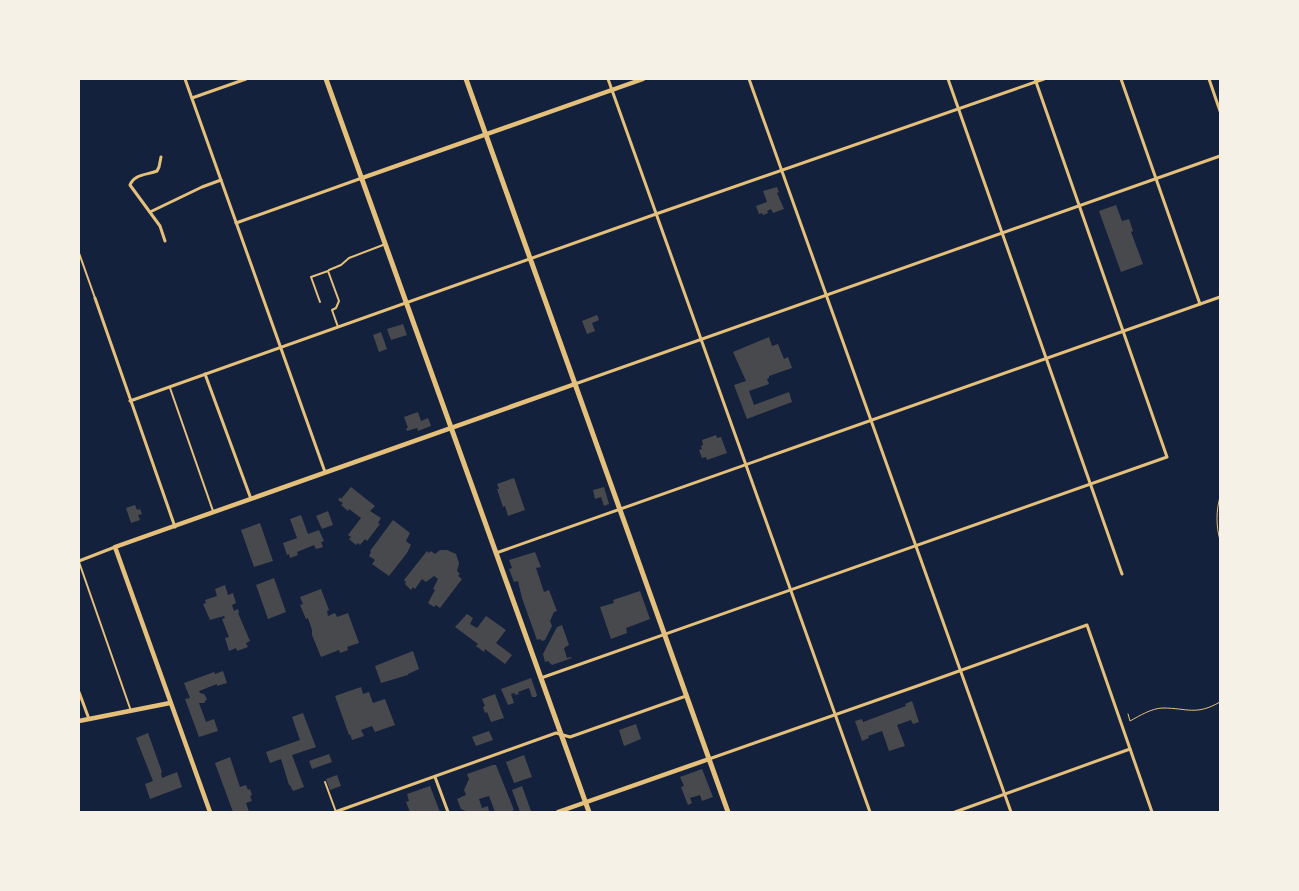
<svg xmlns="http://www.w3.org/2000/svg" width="1299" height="891" font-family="Signika,sans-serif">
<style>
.building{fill:#48494c}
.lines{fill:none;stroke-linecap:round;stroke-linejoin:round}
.path{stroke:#e5c07b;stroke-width:1}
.service{stroke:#e5c07b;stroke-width:2}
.minor{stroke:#e5c07b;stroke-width:3}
.tertiary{stroke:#e5c07b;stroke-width:4.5}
.primary{stroke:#e5c07b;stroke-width:5}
</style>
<rect width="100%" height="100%" fill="#14213d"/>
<g class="building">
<path d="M777 187 779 192 777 193 784 209 773 213 771 209 767 211 768 213 763 215 762 213 759 214 756 206 767 202 763 191Z"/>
<path d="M1116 205 1122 221 1129 219 1133 231 1131 232 1143 264 1121 272 1099 211Z"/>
<path d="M597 315 599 320 592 323 595 331 587 334 582 321Z"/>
<path d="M403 324 407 335 391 340 387 329Z"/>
<path d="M381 332 387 349 379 352 373 335Z"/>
<path d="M769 337 772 346 778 344 784 359 788 357 792 368 769 376V378L767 379 769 384 749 391 754 405 789 392 792 402 747 419 734 385 746 381 733 352Z"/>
<path d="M418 412 421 421 428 418 431 426 418 431 417 428 407 431 406 428H408L404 417Z"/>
<path d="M716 435 717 438 721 437 727 453 707 460 706 457 702 458 699 450 702 449 701 446 703 445 702 440Z"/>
<path d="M514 478 525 510 508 516 505 506 503 507 497 489H499L497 484Z"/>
<path d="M351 487 375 506 370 511 381 518 378 523 380 524 367 541 365 539 360 545 358 543 356 545 349 539 351 537 348 535 361 518 349 509 348 511 341 505 343 503 338 500 340 497 341 499Z"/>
<path d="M604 487 609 504 604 506 601 497 595 499 593 490Z"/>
<path d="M135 505 137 510 140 509 142 514 138 515 140 520 131 523 126 508Z"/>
<path d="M328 511 333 525 322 529 316 516Z"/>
<path d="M301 515 308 534 319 530 324 541 321 542 323 547 316 549 314 545 297 552 298 555 290 558 289 554 287 555 283 543 297 538 290 519Z"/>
<path d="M393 520 410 533 406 541 411 545 407 553 389 576 372 564 375 560 369 556 371 552 370 551Z"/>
<path d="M260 523 273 561 254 567 241 530Z"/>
<path d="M440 550H447L456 554 459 563 457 571 460 574 458 576 462 579 440 608 436 605 434 607 428 603 435 590 433 589 438 579 434 576 426 582 422 579 415 589 413 587 411 590 405 584 406 582 404 580 427 551 429 553 431 551 435 554Z"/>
<path d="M535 552 541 567 536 568 544 592 549 590 557 611 554 612 550 621 552 626 545 640 542 641 540 639 537 640 522 598 518 581 514 582 509 569 512 568 509 560Z"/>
<path d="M274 578 286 612 268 619 256 585Z"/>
<path d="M225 585 228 595 233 593 236 603 232 605 234 611 238 609 239 613H238L250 641 246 643 248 647 237 651 236 648 229 651 225 638 229 637 222 619 225 618 224 616 210 620 203 604 206 603 205 600 217 596 215 589Z"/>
<path d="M321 589 329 610 327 611 328 616 335 613 337 617 348 613 359 643 347 647 348 650 343 652 340 653 339 650 321 657 312 635V630L308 618 306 619 300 605 303 604 300 597Z"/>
<path d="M640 591 650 619 626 628 627 633 611 639 600 607 614 603 613 600Z"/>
<path d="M467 614 473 618 470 624 477 628 486 616 506 630 496 643 512 655 505 664 485 649 484 652 476 646 478 644 455 627Z"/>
<path d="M562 625 569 645 564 648 567 658 571 657 572 658 552 665 548 661 545 662 543 654 557 627Z"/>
<path d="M413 651 419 669 408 674V675L381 683 375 666Z"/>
<path d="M223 671 227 683 217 686V684L199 691 200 693 204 694 207 699 204 703H199L206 722 214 719 218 731 199 737 185 699 190 698 184 683 214 672 215 674Z"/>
<path d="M531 678 537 695 536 697H532L529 688 518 692 519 694 515 695V693L511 694 514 703 508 705 501 689Z"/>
<path d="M361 687 363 694 369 692 373 703 385 699 395 725 375 732 372 726 361 730 364 736 352 740 350 734 349 735 335 696Z"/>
<path d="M495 694 504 718 491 722 487 712 485 713 483 707 485 706 482 699Z"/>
<path d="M912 701 919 722 913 724 911 720 897 725 905 746 889 751 882 731 868 736 869 738 862 741 855 721 862 719 863 722 906 706 905 704Z"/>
<path d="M303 713 316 747 292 755 304 787 293 791 290 785H289L281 759 270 763 266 752 300 740 292 717Z"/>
<path d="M636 724 641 739 624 746 619 730Z"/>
<path d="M489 731 493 740 476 746 472 737Z"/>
<path d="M148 733 162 772 161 773 162 778 177 772 182 787 150 799 145 784 153 781 136 738Z"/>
<path d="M329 754 332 762 312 769 309 761Z"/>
<path d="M524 755 532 777 514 783 506 762Z"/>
<path d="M230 757 240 787 246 785 248 790 250 789 252 795 250 796 252 801 246 803 249 812H233L215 763Z"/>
<path d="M493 765H496L514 810 509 812H495L489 796 479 799 482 808 488 806 489 812H468L461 809 457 799 466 795 464 790 469 779 467 774Z"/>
<path d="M702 769 713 797 702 801 700 795 690 798 692 803 688 805 681 787 684 786 680 777Z"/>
<path d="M337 775 341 786 330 790 326 779Z"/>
<path d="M430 786 440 812H410L406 802 409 801 407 794Z"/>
<path d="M522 786 531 811 527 812H520L512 790Z"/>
</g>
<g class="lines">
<g class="path">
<path d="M1220 497C1216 510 1216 527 1220 540"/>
<path d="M1128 714 1130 721C1139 716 1152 708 1163 708 1187 708 1196 716 1220 702"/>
</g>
<g class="service">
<path d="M79 253 95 298"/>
<path d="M329 270 341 265 349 258 383 245"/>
<path d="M320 302 311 277 328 271 339 301 336 308 332 310 338 327"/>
<path d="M170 388 213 511"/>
<path d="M79 562 131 711"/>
<path d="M325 782 336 812"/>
</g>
<g class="minor">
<path d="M185 79 325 472"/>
<path d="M608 79 870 812"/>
<path d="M749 79 1011 812"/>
<path d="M948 79 1122 574"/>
<path d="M1121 79 1200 304"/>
<path d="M1209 79 1220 111"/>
<path d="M192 98 246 79"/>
<path d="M161 157 159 167 157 171C147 175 134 174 130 185L160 226 165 241"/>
<path d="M150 212 202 187 221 180"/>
<path d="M236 223 362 178"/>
<path d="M95 298 175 527"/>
<path d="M205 374 251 499"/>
<path d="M575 384 1220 156"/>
<path d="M130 401 656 214 1044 79"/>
<path d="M496 553 1220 297"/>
<path d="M79 561 115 547"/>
<path d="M541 678 1167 457 1035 79"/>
<path d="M79 692 89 719"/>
<path d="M709 759 920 685 1087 625 1152 812"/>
<path d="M435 777 448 812"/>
<path d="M335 812 556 733 570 737 686 696"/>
<path d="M955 812 1130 749"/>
</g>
<g class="tertiary">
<path d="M362 178 643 79"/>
<path d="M79 721 170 703"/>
<path d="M210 812 115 547 575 384"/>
<path d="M558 812 709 759"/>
</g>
<g class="primary">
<path d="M326 79 589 812"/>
<path d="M466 79 728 812"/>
</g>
</g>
<rect width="1299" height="891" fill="none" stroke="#f6f1e7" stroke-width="160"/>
</svg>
